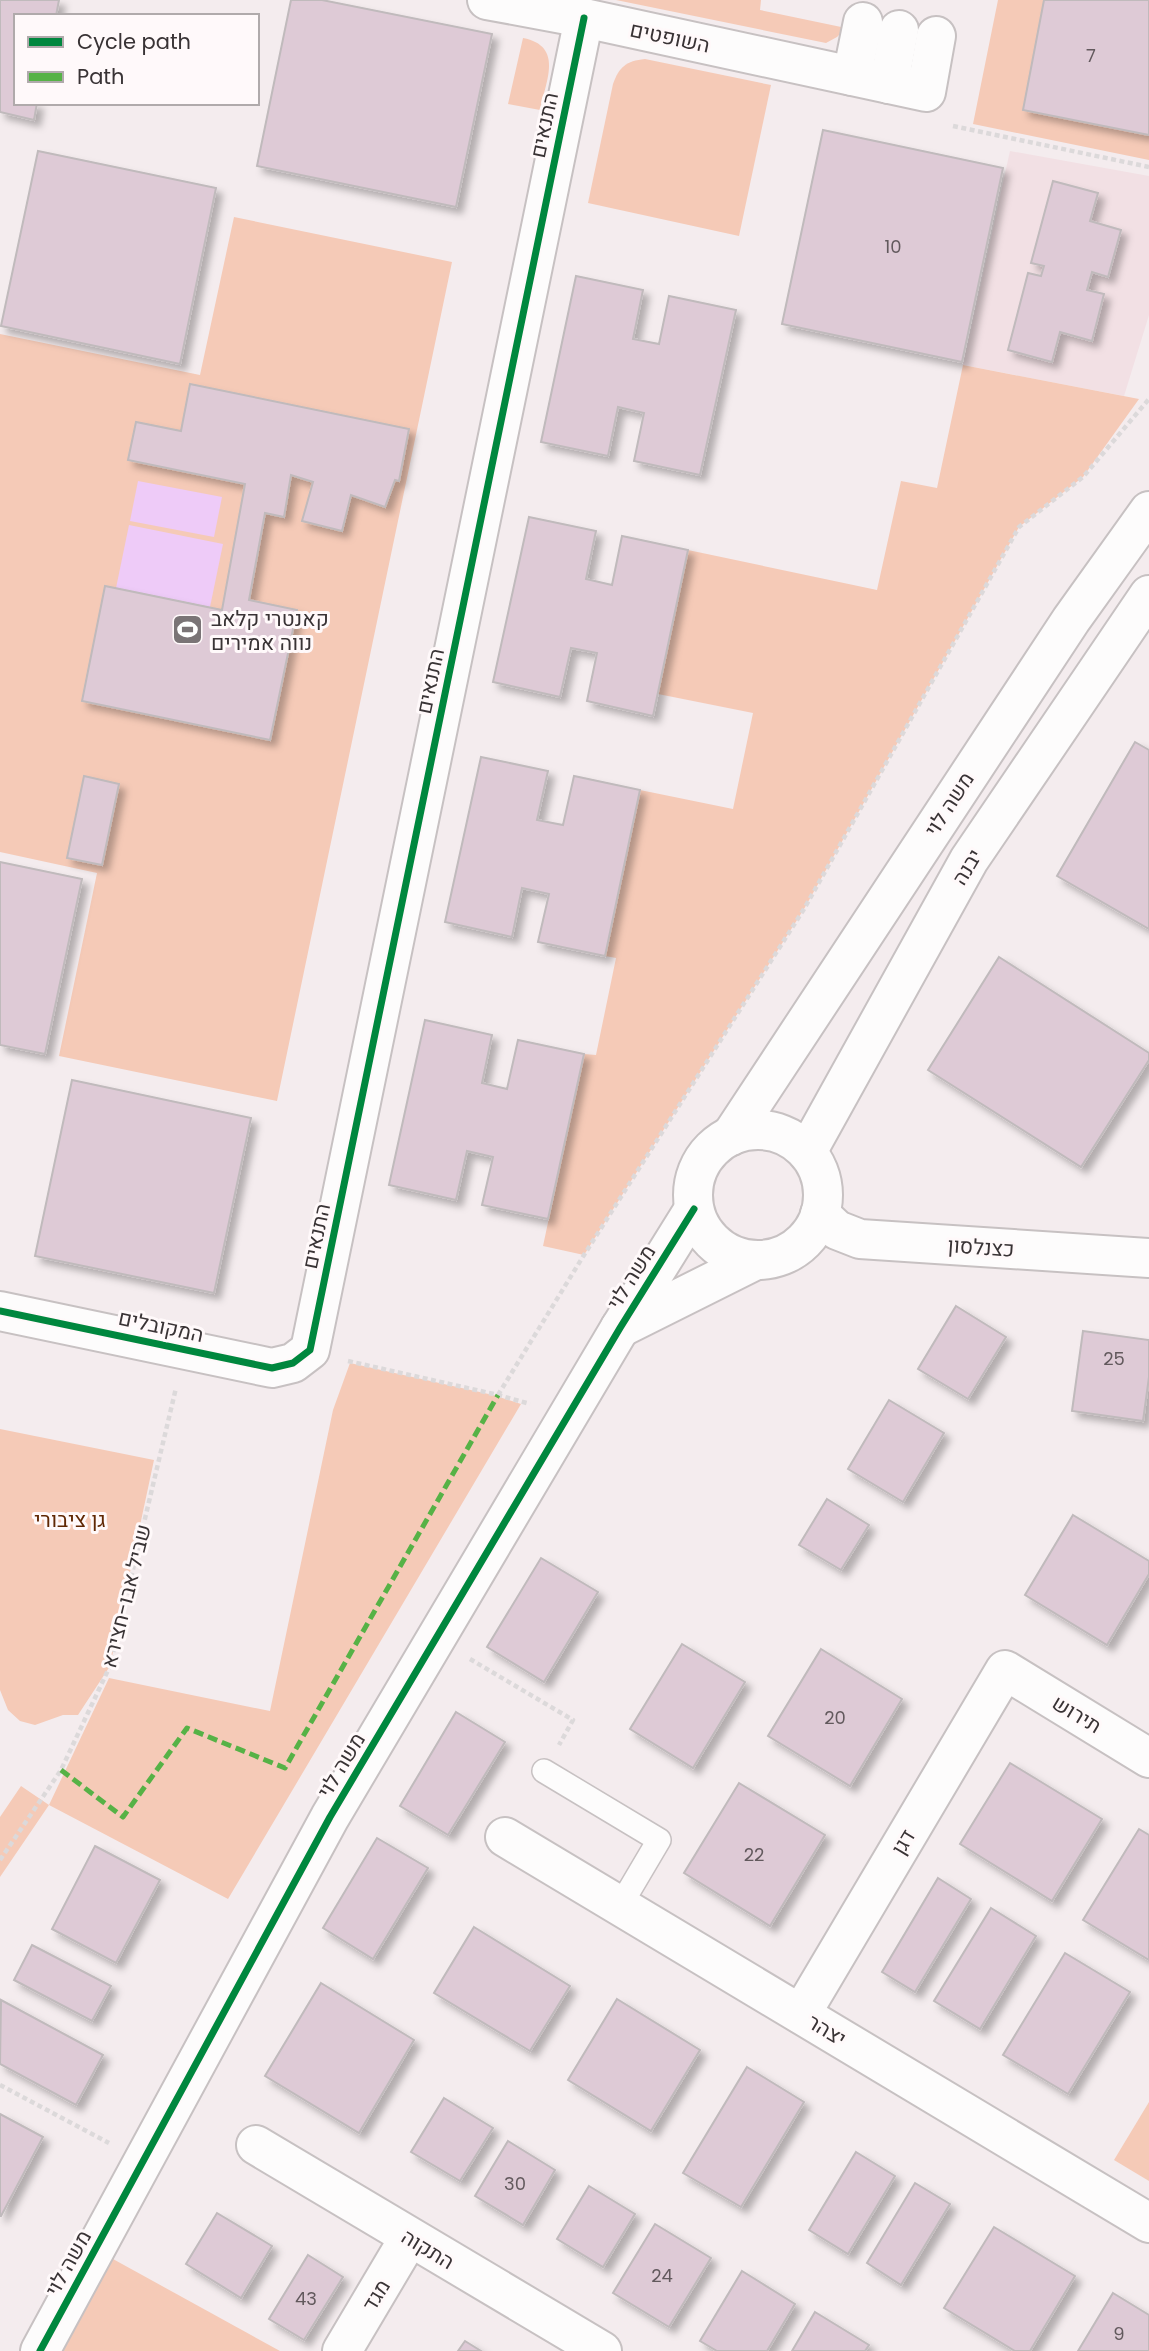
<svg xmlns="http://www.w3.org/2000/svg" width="1149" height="2351" font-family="Poppins,Heebo,sans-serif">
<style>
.built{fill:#f2e0e4}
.green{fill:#f5cab7}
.water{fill:#eecbf8}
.building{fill:#decad6;stroke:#c0babc;stroke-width:2;filter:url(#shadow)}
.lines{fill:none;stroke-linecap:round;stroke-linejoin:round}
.lane-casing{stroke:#c7c1c2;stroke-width:26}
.street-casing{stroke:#c7c1c2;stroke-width:42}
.secondary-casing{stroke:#c7c1c2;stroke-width:42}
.path{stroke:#dcd9da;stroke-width:4.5;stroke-dasharray:5 3.5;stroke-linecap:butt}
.lane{stroke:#fdfcfc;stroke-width:23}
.street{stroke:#fdfcfc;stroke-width:38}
.secondary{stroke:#fdfcfc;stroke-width:38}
.quiet{stroke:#56b246;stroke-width:5;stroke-dasharray:10 5;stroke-linecap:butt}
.cycleway-casing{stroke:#fff9fa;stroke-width:11}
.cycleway{stroke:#00873e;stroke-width:7}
.labels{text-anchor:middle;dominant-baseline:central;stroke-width:6;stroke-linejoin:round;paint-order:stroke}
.number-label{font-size:18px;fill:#62595d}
.street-label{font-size:21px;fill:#393335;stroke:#fff9fa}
.poi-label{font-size:21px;fill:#393335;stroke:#fff9fa;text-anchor:start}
.park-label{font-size:21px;fill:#602804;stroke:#fff9fa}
</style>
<defs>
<filter id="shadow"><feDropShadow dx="6" dy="6" stdDeviation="3.5" flood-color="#0004"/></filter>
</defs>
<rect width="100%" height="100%" fill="#f4ecee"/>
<path class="built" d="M1010 151 1149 176V315L1124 396 963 365Z"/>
<g class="green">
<path d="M616 0H761L760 10 846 28 837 37 826 43Z"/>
<path d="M998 0H1044L1023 109 1149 135V160L973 124Z"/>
<path d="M523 38C564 46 546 81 540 110L508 104Z"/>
<path d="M645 59 771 85 739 236 588 203 613 84C619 67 626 61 645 59Z"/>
<path d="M234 217 452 262 277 1101 59 1056 97 873 0 852V334L200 375Z"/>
<path d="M963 365 1139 399 1083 477 1019 527 804 909 584 1255 543 1246 584 1054 596 1055 616 958 605 956 640 790 733 809 753 713 658 694 688 550 877 590 901 481 937 488Z"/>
<path d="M350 1363 493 1395 521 1404 228 1899 49 1805 0 1877V1817L21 1786 49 1805 109 1678 270 1711 333 1410Z"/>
<path d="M0 1429 154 1460 110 1666 78 1715H63L35 1725 20 1721 8 1710 0 1690Z"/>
<path d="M1149 2102V2181L1114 2160Z"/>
<path d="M113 2259 280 2351H63Z"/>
</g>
<g class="water">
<path d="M138 481 222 497 214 537 130 521Z"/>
<path d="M129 525 223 544 210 607 116 588Z"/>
</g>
<g class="building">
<path d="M0 0H59L56 16H16V103H37L34 120 0 112Z"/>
<path d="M291 0H322L492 34 456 207 257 166Z"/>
<path d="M1044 0H1149V135L1023 110Z"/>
<path d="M823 130 1003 168 962 362 782 324Z"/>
<path d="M38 151 216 188 180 364 1 326Z"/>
<path d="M1053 181 1098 193 1090 221 1121 230 1108 277 1092 272 1087 290 1104 294 1092 341 1060 332 1052 362 1008 350 1028 273 1041 276 1044 266 1031 263Z"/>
<path d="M576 276 643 290 633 339 659 344 669 296 736 310 700 475 634 461 644 413 618 407 608 456 541 442Z"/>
<path d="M190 384 409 429 399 481 395 480 385 507 351 495 342 531 302 521 313 482 291 475 284 517 265 513 249 600 297 610 270 740 82 701 105 586 222 610 245 484 128 460 136 422 181 431Z"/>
<path d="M529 517 596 531 586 579 612 585 622 536 688 550 653 716 587 701 597 653 571 648 560 697 493 682Z"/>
<path d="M1135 742 1149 750V929L1057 876Z"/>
<path d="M481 757 548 771 537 820 563 825 574 776 640 790 605 956 538 942 549 894 522 888 512 937 445 922Z"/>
<path d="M84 776 119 784 102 865 67 858Z"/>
<path d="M0 862 82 879 45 1054 0 1045Z"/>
<path d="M999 957 1149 1053V1060L1081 1167 928 1070Z"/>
<path d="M425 1020 492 1035 482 1083 507 1089 518 1040 584 1054 548 1219 482 1205 493 1157 467 1151 456 1200 389 1185Z"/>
<path d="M72 1080 251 1118 214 1293 35 1256Z"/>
<path d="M956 1306 1006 1337 968 1399 918 1369Z"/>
<path d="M1083 1331 1149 1340V1377L1143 1421 1072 1411Z"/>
<path d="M889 1400 944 1433 903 1502 848 1469Z"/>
<path d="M827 1499 869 1525 841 1570 799 1545Z"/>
<path d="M1073 1515 1149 1561V1574L1107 1645 1025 1595Z"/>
<path d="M541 1558 598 1592 544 1682 487 1647Z"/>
<path d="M682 1644 745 1682 693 1768 630 1729Z"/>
<path d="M821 1649 902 1699 850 1786 768 1736Z"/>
<path d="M456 1712 505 1742 448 1835 400 1806Z"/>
<path d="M1010 1763 1102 1819 1052 1901 960 1844Z"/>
<path d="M739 1783 825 1835 770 1926 684 1873Z"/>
<path d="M1139 1829 1149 1835V1960L1083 1920Z"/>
<path d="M377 1838 428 1868 373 1959 323 1928Z"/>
<path d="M95 1846 160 1880 116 1963 52 1929Z"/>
<path d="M938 1878 971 1899 915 1992 882 1972Z"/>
<path d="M991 1908 1036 1936 980 2029 934 2001Z"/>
<path d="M474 1927 570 1986 530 2051 434 1993Z"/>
<path d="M32 1945 111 1986 92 2021 14 1980Z"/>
<path d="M1065 1953 1130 1992 1068 2094 1003 2055Z"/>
<path d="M321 1983 414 2040 359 2133 265 2076Z"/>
<path d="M617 1999 700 2050 651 2131 568 2080Z"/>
<path d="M1 2000 103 2055 76 2105 0 2064Z"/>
<path d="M747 2067 804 2102 741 2207 683 2173Z"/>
<path d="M444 2098 493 2128 460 2181 411 2152Z"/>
<path d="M0 2114 43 2137 1 2216H0Z"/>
<path d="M508 2141 555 2170 523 2225 475 2196Z"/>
<path d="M856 2152 895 2176 848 2254 809 2230Z"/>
<path d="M915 2183 950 2204 901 2285 867 2263Z"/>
<path d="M589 2186 635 2214 603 2267 557 2239Z"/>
<path d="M217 2213 272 2246 241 2298 186 2264Z"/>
<path d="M655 2224 711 2258 669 2327 613 2293Z"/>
<path d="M994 2227 1075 2276 1030 2351H1015L944 2308Z"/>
<path d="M308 2255 343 2277 304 2340 269 2319Z"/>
<path d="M742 2271 795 2304 767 2351H717L700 2341Z"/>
<path d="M1113 2293 1149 2315V2351H1078Z"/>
<path d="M815 2312 869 2345 865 2351H792Z"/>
<path d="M465 2341 481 2351H458Z"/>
</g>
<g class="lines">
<defs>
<path id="lane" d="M544 1771 659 1840 620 1906"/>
<g id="street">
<path d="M487 0 584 18 926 92 936 36"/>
<path d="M852 76 863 22"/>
<path d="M889 84 899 30"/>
<path d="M820 1214 837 1230 860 1239 1149 1258"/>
<path d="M0 1311 272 1368 293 1363 310 1350 584 18"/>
<path d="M505 1837 1149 2223"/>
<path d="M801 2014 1005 1670 1149 1758"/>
<path d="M256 2145 602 2351"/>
<path d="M342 2351 409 2238"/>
</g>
<g id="secondary">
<circle cx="758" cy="1195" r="65"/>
<path d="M731 1136 1071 620 1149 511"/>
<path d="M807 1152 969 860 1149 595"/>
<path d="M620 1328 754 1261"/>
<path d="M40 2351 330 1817 620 1328 694 1209"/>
</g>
</defs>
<use href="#lane" class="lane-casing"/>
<use href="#street" class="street-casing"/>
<use href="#secondary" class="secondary-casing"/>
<g class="path">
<path d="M953 126 1149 167"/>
<path d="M348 1361 498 1395 530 1404"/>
<path d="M498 1395 584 1255 804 909 1019 527 1083 477 1149 399"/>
<path d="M470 1659 573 1720 559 1745"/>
<path d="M0 1860 61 1770 110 1666 176 1388"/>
<path d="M0 2085 109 2143"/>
</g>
<use href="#lane" class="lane"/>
<use href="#street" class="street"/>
<use href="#secondary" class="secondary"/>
<path class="quiet" d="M61 1770 123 1817 187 1728 285 1768 498 1395"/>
<defs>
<g id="cycleway">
<path d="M0 1311 272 1368 293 1363 310 1350 584 18"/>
<path d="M40 2351 330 1817 620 1328 694 1209"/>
</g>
</defs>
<use href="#cycleway" class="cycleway-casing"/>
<use href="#cycleway" class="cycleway"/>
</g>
<defs>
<symbol id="stadium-square" viewBox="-11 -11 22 22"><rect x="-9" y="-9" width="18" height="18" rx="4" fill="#7a7476" stroke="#fff9fa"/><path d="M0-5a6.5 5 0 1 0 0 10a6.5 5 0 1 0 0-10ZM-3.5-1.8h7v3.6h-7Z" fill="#fff"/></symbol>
</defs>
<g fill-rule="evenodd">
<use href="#stadium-square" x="170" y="612" width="35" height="35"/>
</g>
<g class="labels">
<g class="number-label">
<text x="1091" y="55">7</text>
<text x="893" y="246">10</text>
<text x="1114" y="1358">25</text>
<text x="835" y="1717">20</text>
<text x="754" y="1854">22</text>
<text x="515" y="2183">30</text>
<text x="662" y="2275">24</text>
<text x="306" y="2298">43</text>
<text x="1119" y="2333">9</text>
</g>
<g class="street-label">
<text transform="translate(670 37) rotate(12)">השופטים</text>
<text transform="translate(544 125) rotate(-78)">התנאים</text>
<text transform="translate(430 681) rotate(-78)">התנאים</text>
<text transform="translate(949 804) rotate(-57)">משה לוי</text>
<text transform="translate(967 867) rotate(-59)">יבנה</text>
<text transform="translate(316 1236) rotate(-78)">התנאים</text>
<text transform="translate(981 1247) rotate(4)">כצנלסון</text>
<text transform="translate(631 1277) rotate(-58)">משה לוי</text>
<text transform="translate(161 1326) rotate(12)">המקובלים</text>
<text transform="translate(126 1596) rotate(-76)">שביל אבו-חצירא</text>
<text transform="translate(1077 1714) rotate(31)">תירוש</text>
<text transform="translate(341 1765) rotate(-59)">משה לוי</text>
<text transform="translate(903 1842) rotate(-59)">דגן</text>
<text transform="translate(827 2030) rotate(31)">יצהר</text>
<text transform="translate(428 2249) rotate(31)">התקוה</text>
<text transform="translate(68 2263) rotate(-61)">משה לוי</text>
<text transform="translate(376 2295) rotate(-59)">מגד</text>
</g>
<g class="poi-label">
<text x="211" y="618">קאנטרי קלאב<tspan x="211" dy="24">נווה אמירים</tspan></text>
</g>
<g class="park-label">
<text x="70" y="1519">גן ציבורי</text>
</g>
</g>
<rect x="14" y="14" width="245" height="91" fill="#fff9fa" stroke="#b0aaab" stroke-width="2"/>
<rect x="28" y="37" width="35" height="10" fill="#00873e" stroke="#b0aaab" stroke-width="2"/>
<text x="77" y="49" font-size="21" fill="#393335">Cycle path</text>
<rect x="28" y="72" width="35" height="10" fill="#56b246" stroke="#b0aaab" stroke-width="2"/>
<text x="77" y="84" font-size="21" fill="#393335">Path</text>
</svg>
